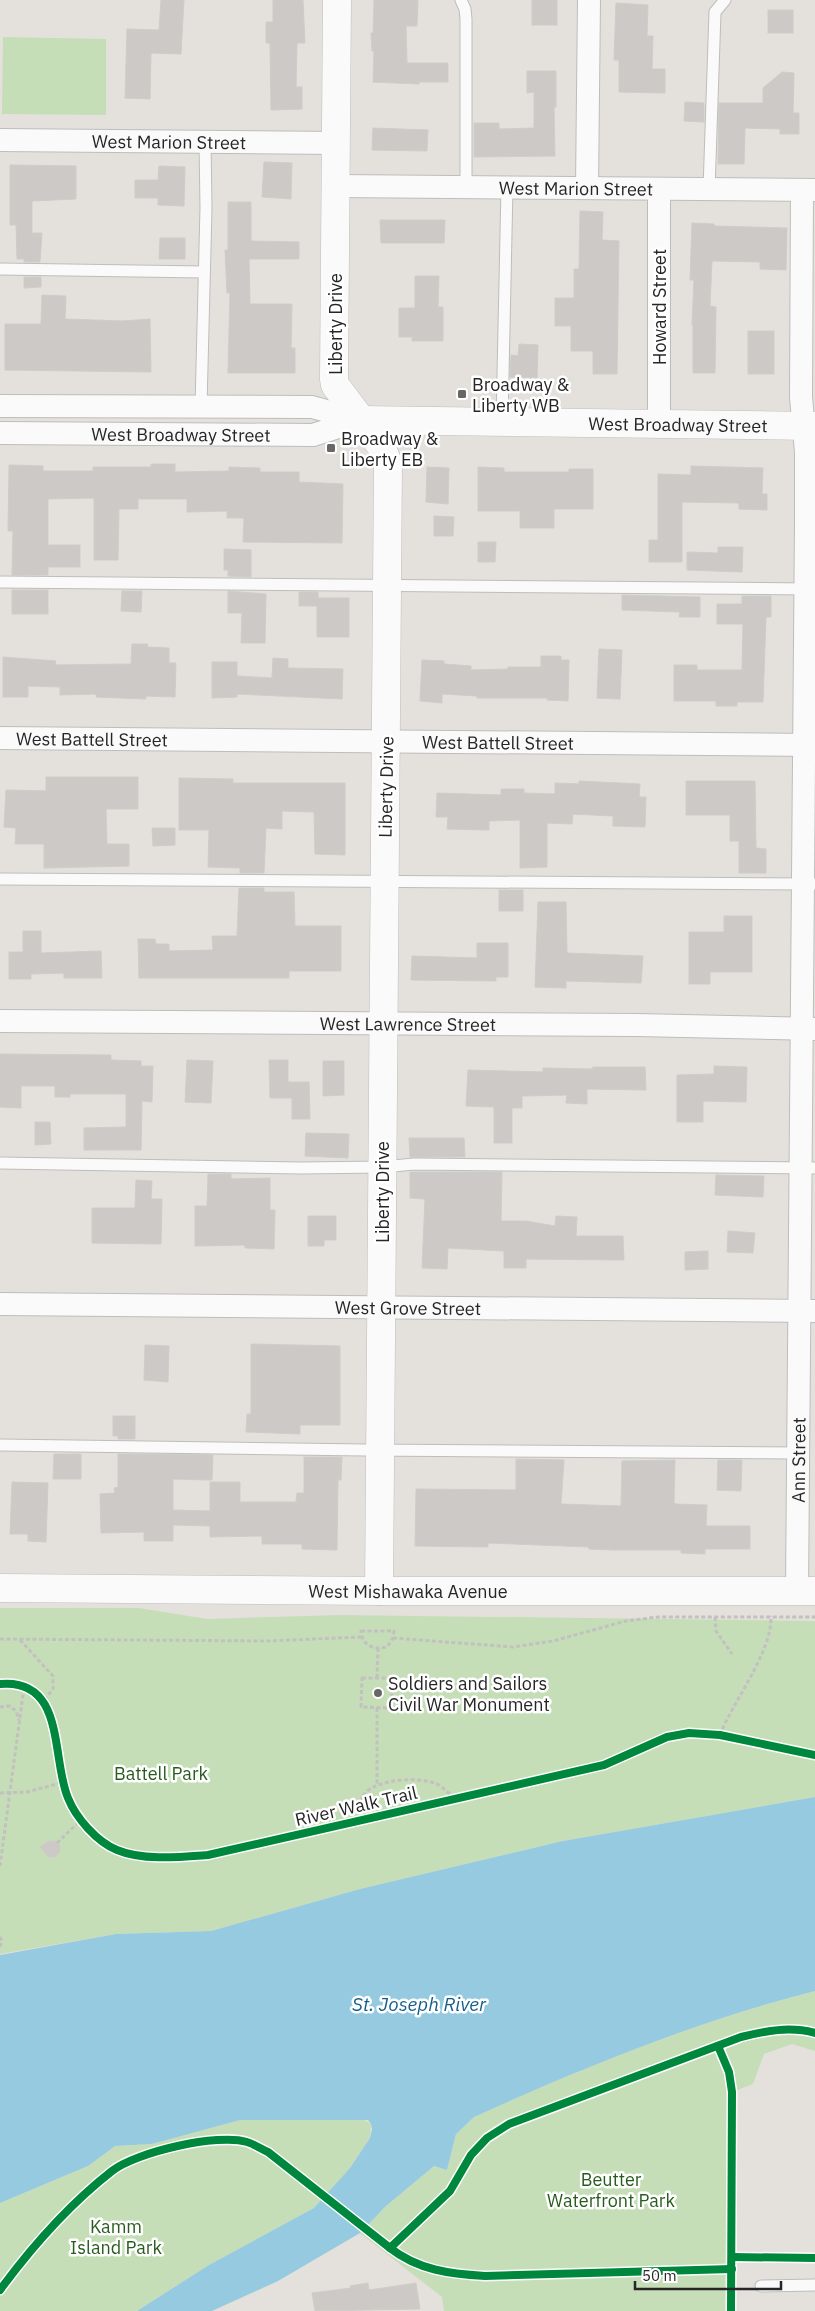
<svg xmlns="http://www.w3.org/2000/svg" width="815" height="2311" font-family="'IBM Plex Sans',sans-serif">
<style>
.green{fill:#c5deb7}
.water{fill:#95cae1}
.building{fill:#ccc9c6;stroke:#cfcdc8}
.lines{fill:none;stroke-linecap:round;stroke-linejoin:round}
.service-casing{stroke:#bebdbd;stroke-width:13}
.minor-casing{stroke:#bebdbd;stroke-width:24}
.tertiary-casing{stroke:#bebdbd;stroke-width:29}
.secondary-casing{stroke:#bebdbd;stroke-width:29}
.path{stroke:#c2c1c0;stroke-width:3;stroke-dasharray:4 2.5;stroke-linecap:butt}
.service{stroke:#fbfafa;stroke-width:11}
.minor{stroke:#fbfafa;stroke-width:22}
.tertiary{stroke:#fbfafa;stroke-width:28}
.secondary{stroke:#fbfafa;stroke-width:28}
.cycleway-casing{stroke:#fff;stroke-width:11}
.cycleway{stroke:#00873e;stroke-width:8}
.poi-dot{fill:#686766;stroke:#fff;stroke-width:2}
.labels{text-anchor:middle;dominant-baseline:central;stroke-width:5;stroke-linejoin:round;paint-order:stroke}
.street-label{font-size:18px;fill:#262626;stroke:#fff}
.poi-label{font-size:18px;fill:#262626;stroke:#fff;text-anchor:start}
.park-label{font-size:18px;fill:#285c1e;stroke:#fff}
.water-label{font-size:19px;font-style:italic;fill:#175d8a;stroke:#fff}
</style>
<rect width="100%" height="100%" fill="#e4e1dc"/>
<g class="green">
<path d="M3 37 106 39V115L2 114Z"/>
<path d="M0 1608H139L207 1619 340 1615 815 1621V1797L563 1841 360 1889 211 1931 116 1934 0 1954Z"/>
<path d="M815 1991V2051L792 2044 764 2054 753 2084 732 2092 730 2311H444L442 2297 360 2233 386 2206 434 2166 447 2170 456 2134 474 2117C582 2068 700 2020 815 1991Z"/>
<path d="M363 2119 371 2124 370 2138 350 2168 314 2208 209 2265 137 2311H0V2203L88 2166 114 2146 152 2144 240 2120Z"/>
</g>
<path class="water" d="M815 1797V1991C700 2020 582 2068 474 2117L456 2134 447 2170 434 2166 386 2206 360 2233 278 2281 212 2311H137L209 2265 314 2208 350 2168 370 2138 372 2129 371 2124 368 2120H240L152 2144 115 2146 88 2166 0 2203V1955L116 1934 211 1931 360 1889 563 1841Z"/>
<g class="building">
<path d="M161 0H184L181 54 151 53 150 99 125 98 127 29 159 30Z"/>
<path d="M273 0H303L305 43H297L296 87H302V109L271 110 270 43H266V22H273Z"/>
<path d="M374 0H418L417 26H406L407 63H448V82H419V84L373 82 374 51H372L371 33H373Z"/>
<rect x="532" y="0" width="25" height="25"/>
<path d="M616 3 648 5 647 36H653L652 69H665V93L619 92V60H614Z"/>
<rect x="768" y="10" width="25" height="23"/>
<path d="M527 71H556V107H554L555 156 474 157V123H499V129L534 128V92L527 93Z"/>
<path d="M782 72 794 73 793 113H799V134H780V129L745 128 744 164H718L719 103H763V88Z"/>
<path d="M685 102 704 103V122L684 121Z"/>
<path d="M373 128 428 130 427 151 372 150Z"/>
<path d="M264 162 292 163 291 199 262 197Z"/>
<path d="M10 165 76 166V199L32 201V233H42L40 262H24V259H17L16 225H10Z"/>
<path d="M159 166 185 167 184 206 158 205V198H135V180H158Z"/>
<path d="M228 202H251V241L299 242V259H249L250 304H292L291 348H295V373H228L230 293H227L225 250H228Z"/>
<path d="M580 211 603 212 602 240 619 241 617 374H593V351H571V326H555V298H574V269H579Z"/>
<path d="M380 220H445L444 243H381Z"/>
<path d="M692 223 714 224V226L787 228 786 270 760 269V262L712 261 710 306 716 307 715 373H693V325H692L694 280H690Z"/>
<path d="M160 238H185V259H159Z"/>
<path d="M415 276H439L438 307H443V341H412V337H399V308H415Z"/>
<path d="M24 277H41V287L24 288Z"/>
<path d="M42 295 66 296 65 319 123 321 150 319 151 372 5 370V324H41Z"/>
<rect x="748" y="331" width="26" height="43"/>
<path d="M519 344 538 345 537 378 510 377 511 355 518 356Z"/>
<path d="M151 464H175V472L229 471V467L260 468V472H299V482L343 484 342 543 243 542 244 518H227V511L187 512V499H138V509H119L118 560H94V498L48 499V545H80V567H48V575H12L13 531H8L9 465 43 466V471H93V467H151Z"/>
<path d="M691 466 763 468 762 494H767V510L739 509V503L682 502V562H649V540H658V474L691 475Z"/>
<path d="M427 467 449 468 448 504 426 502Z"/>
<path d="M478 467 504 468V472H569V469H593V509H554V528H520V511H478Z"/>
<path d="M434 516 454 517 453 536H434Z"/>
<path d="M478 542H496L495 562H478Z"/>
<path d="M718 547H743L742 572 687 570V552L718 553Z"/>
<path d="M224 549 251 550V577L228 576V570H224Z"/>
<rect x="12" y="590" width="36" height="24"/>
<path d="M122 591H142L141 612 121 611Z"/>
<path d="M228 591 266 594 265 643H241L242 613H228Z"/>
<path d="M299 592H318V598H349V637H317V606H299Z"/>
<path d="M622 595 700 597V617H679L680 612 622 610Z"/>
<path d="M742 596H771V617H766L763 702H737V706H716V701H674V665H697V670H742L743 624H717V604H742Z"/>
<path d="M132 644H148L147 647 169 648V663H176L175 697 146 696V699L96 697V694L60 695V687L28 686V697H3V657L56 661 55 665 131 664Z"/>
<path d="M599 649 622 650 620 699 597 698Z"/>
<path d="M541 656H561V660H569L568 701 547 700 548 698H477V696L442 694V703L420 701 422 660 444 661V664L471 666V670L508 669V667H541Z"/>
<path d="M273 658 288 659V668L343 669 342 699 237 694V697L212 698V662H237V676L272 678Z"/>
<path d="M46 777H138V809H106L107 844H129V866L44 868V844H15L16 828 4 827 6 790 46 791Z"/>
<path d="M179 778 233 779V783H345V855L315 854 314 812 282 811V829L266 828 264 873H240V868L208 867 209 830H179Z"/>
<path d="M579 781 640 784 639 797H646L645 827 613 826V816L573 814 572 824 547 823V867L520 868V820L489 821V830L447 829 448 817H436L437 793 501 795V789H524V793L555 794V783L579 784Z"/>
<path d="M686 781H755L756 848 766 849V873H739V841H730V815H686Z"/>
<path d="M152 828H175V845L153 846Z"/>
<path d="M239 888H264V892H294L295 926H341V971H289V978H139L138 939H155L156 944H169V951L213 950 212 936H237Z"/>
<rect x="499" y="890" width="24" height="21"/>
<path d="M538 902H566L567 953 643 956 641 983 566 981V988L535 987Z"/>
<path d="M724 916H752V972H710V984H689V932H724Z"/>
<path d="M23 931H41V953L101 951 102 978H64V973L31 974V979H9V952H23Z"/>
<path d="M477 943H508V977H496V981L411 980 412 956 477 958Z"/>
<path d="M0 1054 111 1055V1060L141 1061V1066H153L152 1102 142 1101 141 1150H84V1128L126 1127V1094H70V1097H55V1086H21V1108L0 1107Z"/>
<path d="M187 1060 213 1061 211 1103 185 1102Z"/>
<path d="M269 1060H288V1082H309L310 1119H292V1098H270Z"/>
<path d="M323 1061H344V1095L323 1096Z"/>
<path d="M714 1066 747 1067 746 1102 703 1101V1122H677V1075L714 1074Z"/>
<path d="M593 1067H645L646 1090 587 1089V1104L566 1103 567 1095 522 1096V1108H512V1143H494V1107L466 1106 468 1070 543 1072V1068L592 1069Z"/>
<path d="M35 1122H50L51 1144 35 1145Z"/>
<path d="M306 1133 349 1134 348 1158 305 1156Z"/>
<path d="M409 1138H464L465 1157H410Z"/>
<path d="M410 1172H502L501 1221H526L555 1226 556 1216 577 1217 576 1236H623L624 1260 526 1259V1268H504V1251L448 1248 447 1269 422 1268 425 1199 410 1198Z"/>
<path d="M208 1174H231V1179L270 1178V1210H275L274 1249 245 1248V1245L195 1246V1206H207Z"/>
<path d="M716 1175 764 1176 763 1197 715 1195Z"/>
<path d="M136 1180 152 1181 151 1199H162L161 1244 92 1243V1208H135Z"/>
<path d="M308 1216H336V1240H324V1246H308Z"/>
<path d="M728 1231 755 1233 753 1253 727 1252Z"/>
<path d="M708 1251V1269L685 1270V1252Z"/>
<path d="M251 1344 340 1346V1425H300V1434L246 1432 247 1414H251Z"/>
<path d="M145 1345 169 1346 168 1382 144 1380Z"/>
<path d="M113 1416H135V1439H118V1436H113Z"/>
<path d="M54 1454H81V1479H53Z"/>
<path d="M118 1454 213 1455 212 1480 173 1479V1510L210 1511V1482H240V1502H296L297 1493H304V1457H342L341 1480H338L337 1550 302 1549V1544H262V1536L210 1537V1526L173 1525V1541H144V1532L101 1533 100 1494 115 1493 114 1488 118 1487Z"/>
<path d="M516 1459 564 1460 561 1504 621 1506 622 1461 675 1460 674 1502 676 1504 707 1505 706 1526H750V1549H705V1554L681 1553V1550H614L589 1549V1547L488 1543V1547L415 1546 416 1489 516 1490Z"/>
<path d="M718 1460H742L741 1491 717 1490Z"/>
<path d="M12 1482 48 1483 46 1542 28 1541V1534H10Z"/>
<path d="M49 1841H55L60 1845V1852L55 1857H48L40 1847Z"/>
<path d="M368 2283 369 2290 416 2283 420 2309 315 2311 312 2293 351 2288 350 2286Z"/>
</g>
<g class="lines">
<defs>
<g id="service">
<path d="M461 0 465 9 466 19V187"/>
<path d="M709 190 715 12 725 0"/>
<path d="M0 269 204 272"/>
<path d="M201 407 206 208 205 142"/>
<path d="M502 422 507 187"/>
<path d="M0 582 808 589"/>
<path d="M0 879 815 884"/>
<path d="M0 1163 301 1168 383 1167 414 1164 815 1168"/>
<path d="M0 1445 365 1450 800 1453"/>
<path d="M761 2286 815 2285"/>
</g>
<g id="minor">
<path id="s1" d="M0 140 337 143"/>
<path id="s2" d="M336 186 815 190"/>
<path d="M587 188 589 0"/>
<path d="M659 189V426"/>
<path d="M0 406 312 407 360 420"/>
<path id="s3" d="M0 433 313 435 360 420"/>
<path id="s4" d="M0 738 815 745"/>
<path id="s5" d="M0 1021 637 1025 815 1029"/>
<path id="s6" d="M0 1304 814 1311"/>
<path id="s7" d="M797 1590 806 524V452L801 397 802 190"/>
</g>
<g id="tertiary">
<path d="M337 0 334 379 335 385 381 446 388 463 379 1591"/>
<path id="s8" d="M360 420 815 426"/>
</g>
<g id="secondary">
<path id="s9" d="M0 1588 379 1591H815"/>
</g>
</defs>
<use href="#service" class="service-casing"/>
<use href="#minor" class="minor-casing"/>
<use href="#tertiary" class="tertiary-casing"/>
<use href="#secondary" class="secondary-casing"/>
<g class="path">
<path d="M715 1617 716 1631 732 1654"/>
<path d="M361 1631H394L393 1638 387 1647C374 1650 362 1646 361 1631Z"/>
<path d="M393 1638 513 1647 553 1641 626 1621 658 1617H815"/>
<path d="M0 1639 267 1641 361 1637"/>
<path d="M20 1640 53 1676V1689L43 1701"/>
<path d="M362 1678H392V1708L361 1707Z"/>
<path d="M377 1678 378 1649"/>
<path d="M0 1707 10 1706 16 1711 19 1720"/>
<path d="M377 1708V1785"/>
<path d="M720 1735C734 1699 772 1653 771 1616"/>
<path d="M0 1793 27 1792 64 1782"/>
<path d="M358 1821C358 1815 358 1807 360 1802 366 1778 419 1776 437 1784 443 1787 449 1794 455 1798"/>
<path d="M57 1843 81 1820"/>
<path d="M0 1866 24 1687"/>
<path d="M0 1937 2 1941 0 1947"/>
</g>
<use href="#service" class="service"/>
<use href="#minor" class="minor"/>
<use href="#tertiary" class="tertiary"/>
<use href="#secondary" class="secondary"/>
<defs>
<g id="cycleway">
<path d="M0 1684C66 1678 51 1758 68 1798 76 1818 97 1842 117 1850 143 1861 181 1857 208 1855L604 1765 667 1737 689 1733 720 1735 815 1755"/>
<path d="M718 2046 729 2072 732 2092 731 2311"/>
<path d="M390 2248C418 2270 450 2274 485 2276L732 2269"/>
<path d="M732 2257 815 2258"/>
<path d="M0 2290C31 2248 71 2203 112 2171 136 2152 218 2133 247 2142 254 2144 261 2149 268 2152L390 2248 450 2191 471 2155 487 2138 509 2124 741 2037C765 2031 790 2026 815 2033"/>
</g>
</defs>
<use href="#cycleway" class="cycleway-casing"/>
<use href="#cycleway" class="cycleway"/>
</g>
<g class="poi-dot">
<rect x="457" y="389" width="10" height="10" rx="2.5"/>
<rect x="326" y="443" width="10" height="10" rx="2.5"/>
<circle cx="378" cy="1693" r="5"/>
</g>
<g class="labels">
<g class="street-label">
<text stroke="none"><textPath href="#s1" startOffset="169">West Marion Street</textPath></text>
<text stroke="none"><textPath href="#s2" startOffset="240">West Marion Street</textPath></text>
<text transform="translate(659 307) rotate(-90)">Howard Street</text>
<text transform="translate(335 324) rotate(-90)">Liberty Drive</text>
<text stroke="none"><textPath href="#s8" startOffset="318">West Broadway Street</textPath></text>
<text stroke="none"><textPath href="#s3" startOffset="181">West Broadway Street</textPath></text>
<text stroke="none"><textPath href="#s4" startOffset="92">West Battell Street</textPath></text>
<text stroke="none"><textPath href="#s4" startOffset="498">West Battell Street</textPath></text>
<text transform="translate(386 787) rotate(-89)">Liberty Drive</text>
<text stroke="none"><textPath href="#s5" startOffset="408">West Lawrence Street</textPath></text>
<text transform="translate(382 1192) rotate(-90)">Liberty Drive</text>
<text stroke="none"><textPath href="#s6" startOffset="408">West Grove Street</textPath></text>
<text stroke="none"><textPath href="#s7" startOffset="130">Ann Street</textPath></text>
<text stroke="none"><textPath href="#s9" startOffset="408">West Mishawaka Avenue</textPath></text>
<text transform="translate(356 1806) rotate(-13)">River Walk Trail</text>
</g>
<g class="poi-label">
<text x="472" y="384">Broadway &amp;<tspan x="472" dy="21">Liberty WB</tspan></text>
<text x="341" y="438">Broadway &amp;<tspan x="341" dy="21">Liberty EB</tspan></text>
<text x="388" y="1683">Soldiers and Sailors<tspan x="388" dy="21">Civil War Monument</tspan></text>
</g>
<g class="park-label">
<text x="161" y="1773">Battell Park</text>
<text x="611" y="2179">Beutter<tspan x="611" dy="21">Waterfront Park</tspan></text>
<text x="116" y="2226">Kamm<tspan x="116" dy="21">Island Park</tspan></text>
</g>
<g class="water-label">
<text x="419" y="2004">St. Joseph River</text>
</g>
</g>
<path d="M635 2281v8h146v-8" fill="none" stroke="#262626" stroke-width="2.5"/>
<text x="642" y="2281" font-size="15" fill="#262626" stroke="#ffffff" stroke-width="4" paint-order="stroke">50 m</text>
</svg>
